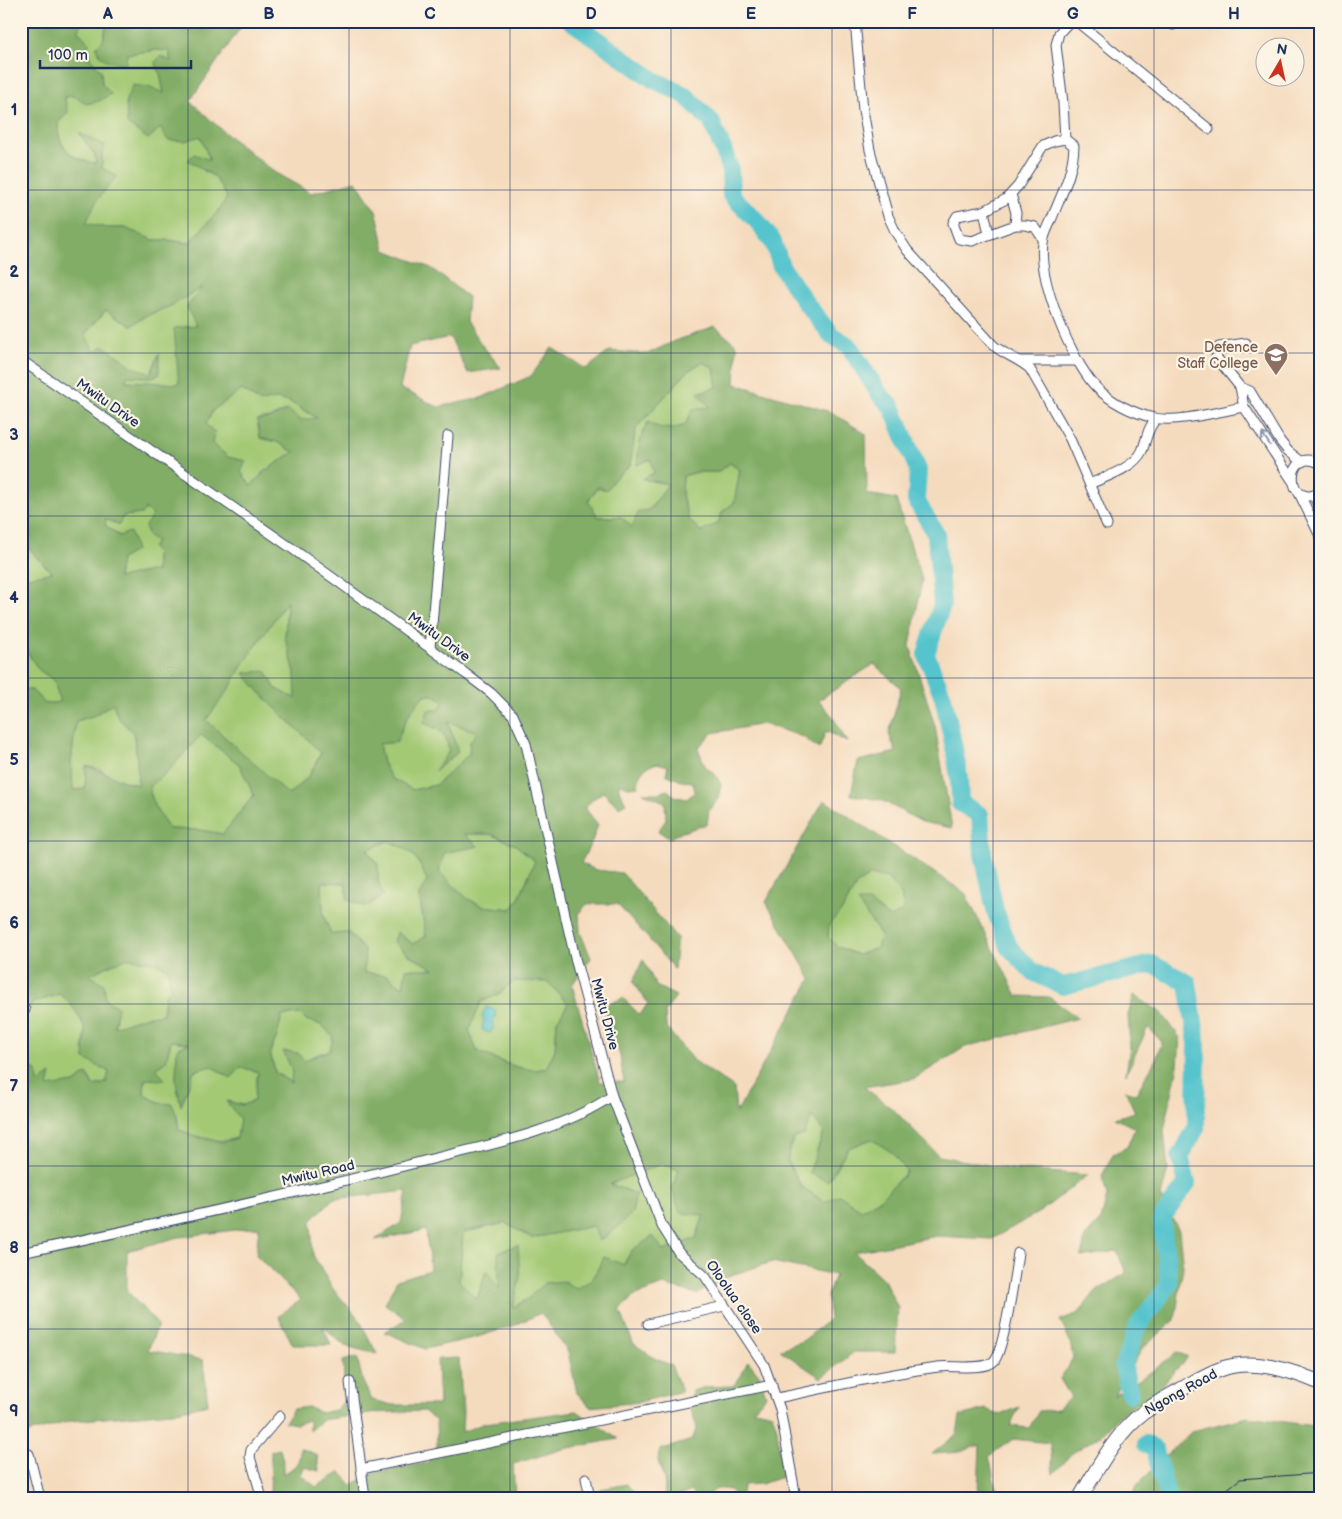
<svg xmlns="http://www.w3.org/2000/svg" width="1342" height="1519" font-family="'Balsamiq Sans',sans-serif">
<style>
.green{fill:#a3c974;stroke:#5f7c69}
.forest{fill:#82ad66;stroke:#4e6e62;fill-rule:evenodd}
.water{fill:#56c4cd;stroke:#387a96}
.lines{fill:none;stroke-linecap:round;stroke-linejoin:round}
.river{stroke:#56c4cd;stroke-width:18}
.street-casing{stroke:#3c496c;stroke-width:11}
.secondary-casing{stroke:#3c496c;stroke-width:16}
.street{stroke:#fff;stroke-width:9}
.secondary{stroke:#fff;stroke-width:14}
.tram{stroke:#1b2f5e;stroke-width:1}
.oneway{stroke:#8d97ae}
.grid{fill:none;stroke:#1b2f5e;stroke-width:1;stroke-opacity:0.55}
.labels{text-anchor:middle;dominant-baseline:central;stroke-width:4.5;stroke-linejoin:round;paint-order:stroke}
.education-label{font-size:14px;fill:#785e54;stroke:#fcf5e5;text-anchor:end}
.street-label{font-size:14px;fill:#1b2f5e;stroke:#fcf5e5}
.neatline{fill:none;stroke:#1b2f5e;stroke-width:2}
.grid-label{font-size:16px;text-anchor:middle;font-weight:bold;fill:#1b2f5e}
</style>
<rect width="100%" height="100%" fill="#fcf5e5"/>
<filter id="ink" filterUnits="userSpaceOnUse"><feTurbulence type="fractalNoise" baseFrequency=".02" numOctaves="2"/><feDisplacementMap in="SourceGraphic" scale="10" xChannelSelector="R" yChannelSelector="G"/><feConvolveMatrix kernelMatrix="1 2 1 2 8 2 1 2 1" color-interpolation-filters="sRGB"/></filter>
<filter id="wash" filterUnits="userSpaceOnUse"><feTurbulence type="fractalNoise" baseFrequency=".0096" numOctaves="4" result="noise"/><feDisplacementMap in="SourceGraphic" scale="20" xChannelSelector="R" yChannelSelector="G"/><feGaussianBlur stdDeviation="1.12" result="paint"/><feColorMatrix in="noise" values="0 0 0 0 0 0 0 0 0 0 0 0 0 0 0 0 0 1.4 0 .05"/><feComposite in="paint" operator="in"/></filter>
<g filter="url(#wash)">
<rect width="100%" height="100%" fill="#f5dbbe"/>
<g class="green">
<path d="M81 21H101L106 27 103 40 126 63 127 54 156 50H169L171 61 155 62 160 73 164 94 148 87 127 100V111L185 141 200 136 210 160 202 170 215 177 227 197 220 209 189 243 168 240H153L125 228H106L85 223 97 200 116 176 102 168V155L80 133 95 155 96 163C81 162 65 154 60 139 58 134 58 128 58 123L68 112 64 97 75 96 102 84 101 71 91 59 86 48 90 44 77 31 80 26Z"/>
<path d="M203 285 196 326 175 328 179 384 126 381 127 376 151 377 159 355 151 373 133 367 104 347 94 352 85 334 106 310 131 326 146 316 173 305Z"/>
<path d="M702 362 714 368 717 387 710 407 693 410 685 425 674 429 656 427 643 431 637 465 651 459 655 474 643 479 668 484C657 501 646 514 632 527L621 517H598L588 501 598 487 606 490 615 478 630 465 636 428 688 371Z"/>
<path d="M242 390 260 402 277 398 290 402 318 418 301 421 288 410 271 418 258 420 260 438 277 442 294 452 265 471 251 486 241 472 228 457 211 443 206 424 213 410Z"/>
<path d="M730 463 740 470 734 503 723 511 718 523 702 532 689 520 682 495 683 476 697 472H718Z"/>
<path d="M146 509 154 515 156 553V572C143 570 131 577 118 579L121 559 120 536 106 526 105 519 119 524 123 516 134 515Z"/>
<path d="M21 539 41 562 53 573 28 577 21 581Z"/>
<path d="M287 600 285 637 295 672 296 699 275 688 266 671 245 673 321 753 309 776 288 795 206 720 231 686 240 669Z"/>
<path d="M21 640 31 658 39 670 54 680 60 702 45 704 32 690 21 689Z"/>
<path d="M425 695H434L444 701 439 710 424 723C441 729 446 733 449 751L437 769 458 752 448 722 478 732 470 742 469 754 436 785 412 790 391 778 383 763 379 744 397 742C403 724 411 707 425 695Z"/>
<path d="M113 703 118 718 133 732 137 756 138 785 116 779 99 769 86 766 85 789 73 790 71 763 76 721 93 716Z"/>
<path d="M201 734 239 764 254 795 223 834 199 830 169 829 154 806 149 787 168 771Z"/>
<path d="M463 834H491L516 845 535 861 518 900 512 909 482 906 468 899 439 872 443 853 478 846Z"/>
<path d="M388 841C414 852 416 854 427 881L419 896 426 936 413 944 409 955 435 969 403 987 386 975 363 973 349 933 331 934 323 914 322 882 345 883 383 896 378 880V865L366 849Z"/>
<path d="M871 875 888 878 902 896 903 912 890 918 869 902 871 921 881 935 877 949 858 955 838 947 828 937 829 924 841 912 857 884Z"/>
<path d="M129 958 155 962 168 969 171 988 165 995 163 1014 143 1017 114 1027 106 1000 89 975 112 964Z"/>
<path d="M514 981 548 982 568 1004 557 1021 555 1050 546 1068C525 1075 497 1059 477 1051L469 1031 481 1002 499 994Z"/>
<path d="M60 994 71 1003 86 1029 83 1050 109 1072 106 1083 93 1086 87 1074 74 1083 48 1088 50 1075 38 1084 23 1065 21 1066V1014L35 1002Z"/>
<path d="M300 1014 306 1020 322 1025 333 1037 331 1050C316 1054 304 1060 292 1070L291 1083 275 1072 270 1052 277 1036 281 1016Z"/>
<path d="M171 1041 190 1043 177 1049 176 1082 181 1105 194 1071 211 1066 231 1078 241 1067 258 1072 254 1101 242 1105 227 1101 240 1119 237 1138C216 1144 199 1137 179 1130L177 1116 161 1103 144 1095 145 1079 166 1061Z"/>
<path d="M812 1115 824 1132 816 1152 828 1181 848 1148 872 1139 893 1153 907 1171 880 1199 861 1210 839 1195 824 1202 801 1186 787 1161 793 1139Z"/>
<path d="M661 1164 679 1169 704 1215 696 1238 664 1252 653 1237 632 1250 623 1265 604 1257 592 1280 576 1289 544 1283 529 1298 512 1308 520 1277 499 1289 486 1272 477 1299 459 1281 463 1233 505 1223 532 1238 593 1226 599 1241 632 1213 636 1194 609 1184Z"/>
</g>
<g class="forest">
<path d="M21 21H81L78 31 90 44 86 48 91 59 101 71 102 84 111 94 99 101 87 104 75 96 64 97 68 112 58 123C58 128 58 134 60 139 65 154 81 162 96 163L95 155 79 133 105 145 102 155V168L117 176 97 200 86 223 106 228H125L153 240H168L189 243 220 209 227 197 215 177 188 160 194 154 210 160 200 136 185 141 168 140 160 128 148 139 127 124 126 100 133 85 148 87 164 93 160 73 155 62 161 56 171 61 169 51 156 50 127 54 126 63C110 62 103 63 96 47L103 40 106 27 101 21H245L190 101 224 132 274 172 311 193 356 181 377 213 385 250 431 268 468 297 466 322 482 345 501 368 468 373 450 337 410 346 400 388 438 407 481 398 531 376 552 348 586 369 610 351 647 354 675 341 715 327 737 345 735 384 831 412 866 434 867 494 896 499 922 580 910 646 935 726 952 828 922 822 881 800 851 795 858 761 896 752 889 734 901 688 874 664 819 700 833 717 847 742 826 731 819 749 803 737 764 724 712 733 698 748 705 766 715 774 721 785 718 799 709 810 707 824C694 829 681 831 670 838L658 831 666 820 665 802 643 793H658L667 790 676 797 687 799 695 792 693 782 681 781 666 774 668 766 657 763C642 769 640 770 638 786L628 787 619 783V790L626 803 619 807 603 792 593 799 585 808 598 825 592 841 581 863 596 870 622 873 677 938 674 969 648 938 617 904H587L579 913 580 932 591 958 572 985 600 1082H624L620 1056 604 1006 623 998 640 1015 648 1003 633 982 643 959 656 986 676 996 665 1012 666 1027 692 1059 734 1088 736 1113 811 979 766 902 824 800 965 893 1017 996 1049 997 1078 1018 965 1047 914 1079 864 1087 895 1111 939 1156 1009 1169 1088 1175 1041 1211 992 1239 937 1236 854 1252 884 1280 898 1308 895 1352H854L821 1378 780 1350 804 1340 830 1319 827 1296 835 1275 772 1262 731 1275 697 1294 663 1285 634 1296 620 1310 633 1343 654 1358 671 1365 682 1391 640 1402 590 1407 577 1393 568 1352 541 1313 513 1326 477 1337 425 1349 384 1332 406 1319 385 1304 397 1280 430 1270 426 1230 375 1240 401 1223 407 1191 333 1199 311 1221 313 1255 333 1289 359 1319 377 1354 345 1346 323 1327 331 1345H293L278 1316 301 1300 256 1255 259 1227 179 1237 127 1251V1291L158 1325 148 1350 203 1360 208 1404 172 1412 71 1421 21 1435V1066L23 1065 37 1071 38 1083 51 1074 48 1087 74 1083 87 1074 93 1086 106 1083 109 1072 85 1059C83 1049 86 1040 85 1031 84 1019 69 1001 60 994L35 1002 21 1014V689L32 690 45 704 60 702 54 680 39 670 31 658 21 640V581L28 577 53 572 41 562 21 539ZM202 287 187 307 196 326 174 328 179 384 126 381 127 376 151 377 159 375V353L151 373 133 367 104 346 94 351 85 334 106 310 131 326 146 316 173 305ZM702 362 714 368 717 387 698 393 710 407 693 409 685 425C672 430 660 430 648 422L643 431 640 441 637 465 650 459 654 473 642 479 668 484 650 510 639 511 632 527 621 517H598L588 501 598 487 606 490 615 478 630 465 636 428 688 371ZM242 390 260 402 277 399 290 402 317 418 301 420 288 410 271 418 257 420 260 438 277 442 294 452 265 471 251 486 241 472 246 461 228 457 212 443 215 433 206 424 213 410ZM730 463 740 470 734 503 723 511 718 523 702 532 689 520 682 495 683 476 697 472H718ZM146 509 153 515 145 526 148 536 156 541 152 548 156 553V572C143 570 131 577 118 578L121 559 136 550 130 532 119 536 106 526 105 519 119 525 123 516 141 514ZM287 601 285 637 295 672 296 699 275 688 266 671 244 673C266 703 296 726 321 753L309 776 289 795 206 720 231 686 240 669ZM425 695H434L444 701 439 710H428L424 723C441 730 446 732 449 751L435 771 458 752 448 722 477 732 470 742 469 754 436 785 413 790 391 778 383 763 379 744 397 742C403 724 411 707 425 695ZM113 703 118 718 133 732 137 756 138 785C118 781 104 771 86 766L85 789 73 790 71 763 76 721 93 716ZM201 735 239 764 254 795 223 834 199 830 169 829 154 806 149 787 168 771ZM464 834H491L516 845 535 861 518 900 512 909 482 906 468 899 439 872 444 853 478 846ZM388 841C414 852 416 854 427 881L419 895 426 936 413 944 397 932 394 942 409 955 434 969H406L403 987 386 975 364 973 365 951 349 933 331 934 323 914 322 882 345 883 348 900 366 907 383 896 378 880V865L367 850ZM871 875 888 878 902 896 903 911 890 918 869 902H857L881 935 877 948 858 955 838 947 828 937 829 924 841 912 857 884ZM129 958 155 962 168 969 171 988 165 995 163 1014 143 1017 114 1027 118 1007 106 1000 104 984 89 975 112 964ZM514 981 548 982 568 1004 557 1021 555 1050 546 1068C525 1075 497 1059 477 1051L469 1031 481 1002 499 994ZM300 1014 306 1020 322 1025 333 1037 330 1050 304 1061 298 1053 283 1051 292 1070 291 1083 275 1072 270 1053 277 1036 282 1016ZM171 1041 189 1043 177 1049 176 1082 181 1106 194 1071 211 1066 231 1078 241 1067 258 1072 254 1101 242 1105 226 1101 240 1119 237 1138 223 1142 199 1137 179 1130 177 1116 172 1104 161 1103 144 1095 145 1079 165 1080 156 1068 166 1061ZM812 1116 824 1133 809 1173 828 1181 848 1148 871 1139 893 1153 907 1172 880 1199 861 1210 839 1195 824 1202 801 1186 787 1161 793 1139 804 1135ZM661 1164 679 1170 672 1189 680 1213 704 1215 696 1238 664 1251 653 1236 632 1250 624 1265 604 1257 592 1280 576 1289 564 1281 544 1283 529 1298 513 1308 520 1277 518 1245 498 1252 499 1288 486 1271 477 1299 459 1281 463 1232 505 1223 532 1238 593 1226 600 1241 618 1227 632 1213 636 1194 610 1184Z"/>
<path d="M1134 995 1162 1013 1180 1038 1178 1066 1164 1130 1168 1169 1161 1196 1179 1231 1183 1267 1175 1320 1142 1349 1114 1396 1154 1370 1177 1352 1188 1357 1155 1392 1120 1415 1102 1434 1071 1454 1053 1474 1050 1443 1013 1439 989 1456 995 1485 1002 1498H965V1494L978 1492 980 1445 960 1452 932 1454 957 1434 960 1416 986 1409 1000 1415 1019 1407 1010 1426 1029 1428 1039 1411 1058 1409 1071 1397 1060 1379 1073 1358 1070 1341 1060 1320 1079 1313 1095 1292 1126 1273 1117 1251 1081 1257 1085 1237 1101 1220 1107 1196 1102 1176 1113 1154 1127 1147 1135 1128 1115 1118 1135 1112 1125 1090 1136 1094 1156 1059 1162 1042 1148 1027 1126 1074 1130 1046 1128 1015Z"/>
<path d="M357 1357 363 1382 372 1400 392 1405H439L437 1359 459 1358 463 1411 462 1432 485 1423 577 1411 618 1439 563 1449 513 1464 515 1498H454L453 1496 447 1498H270L271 1451 280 1449 283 1461V1474C295 1468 301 1462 300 1448L317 1455 319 1471 304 1467 301 1475 316 1487 341 1472 351 1485 375 1473 427 1463 437 1446 436 1421 424 1411 369 1413 322 1420 309 1431V1420L296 1424 285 1422 293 1409 308 1407 321 1413 336 1410 345 1400 343 1361Z"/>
<path d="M748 1361 760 1376 766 1396 753 1410 772 1413 777 1428 782 1477 761 1484 744 1485 740 1498H736L730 1490 717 1488 705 1498H695L691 1491 676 1498H664L665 1484 658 1460 660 1450 692 1440 697 1427 690 1408 692 1391 706 1387 733 1386 741 1376Z"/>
<path d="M1248 1417 1321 1427V1498H1131L1138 1484 1192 1431Z"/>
<path d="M627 1484 638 1498H587L601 1489Z"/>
</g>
<path class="water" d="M486 1007 494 1009C497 1015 496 1017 492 1022L493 1029 490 1033 482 1030 484 1020 482 1017Z"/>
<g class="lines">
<g class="river">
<path d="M571 21 654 80 685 95 711 121 723 149 730 170 731 195 757 221 773 242 781 266 805 302 831 335 849 346 880 395 892 407 918 470 916 500 936 534 942 605 926 654 943 697 955 752 959 778 960 803 980 815 983 854 995 910 1009 947 1033 972 1063 986 1152 964 1188 983 1197 1043 1196 1128 1180 1157 1187 1183 1162 1218C1163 1241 1168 1262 1169 1285L1139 1324 1123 1366 1130 1394"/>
<path d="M1146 1444 1155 1450 1168 1498"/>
</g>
</g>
</g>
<g filter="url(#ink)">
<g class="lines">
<defs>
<g id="street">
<path d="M855 21 863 110 870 150 888 216 896 233 907 250 993 345C1005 355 1019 359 1030 369L1070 439 1107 525"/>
<path d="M1076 21 1209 129"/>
<path d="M1173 25 1179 21"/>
<path d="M1065 139 1063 103 1056 45 1059 33 1070 21"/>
<path d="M1011 194 1016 213 1015 225 972 241 959 239 953 223 957 216 984 211 1006 199 1018 186 1043 146 1054 141 1065 139 1074 146C1073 173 1062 193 1052 218 1049 226 1044 234 1043 243 1038 280 1070 358 1095 386 1110 402 1133 413 1154 418 1177 423 1221 411 1244 407"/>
<path d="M984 211 989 234"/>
<path d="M1015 225H1025L1035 227 1043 239"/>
<path d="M1246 343 1219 347 1216 357 1240 387 1244 407 1292 480"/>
<path d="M21 360 290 547 466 674 491 693 513 715 526 744 575 958 612 1096 662 1226 679 1253 705 1276 764 1365 780 1409 796 1498"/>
<path d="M1021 361H1078"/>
<path d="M1240 387 1250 391 1280 441 1288 451 1302 462"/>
<path d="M1321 464C1283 443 1285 513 1321 492"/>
<path d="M1090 484C1107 476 1134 468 1142 451 1147 439 1147 428 1156 419"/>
<path d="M1298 491 1321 538"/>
<path d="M1314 495 1321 513"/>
<path d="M430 648 448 436"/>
<path d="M21 1011 25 1010"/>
<path d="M21 1253C153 1225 286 1196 416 1163 483 1146 555 1134 612 1096"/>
<path d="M648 1324 724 1306"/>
<path d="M350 1382 365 1498"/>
<path d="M777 1398C831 1387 884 1374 938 1367 952 1365 985 1371 994 1361 1004 1351 1015 1272 1018 1253"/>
<path d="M29 1454 40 1498"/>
<path d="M361 1469 772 1385"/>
<path d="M586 1478 590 1498"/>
<path d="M262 1498 250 1457 251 1450 280 1416"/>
</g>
<path id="secondary" d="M1080 1498C1096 1471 1118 1430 1144 1412 1155 1404 1168 1397 1180 1390 1194 1382 1208 1373 1224 1368 1255 1358 1292 1371 1321 1383"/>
</defs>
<use href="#street" class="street-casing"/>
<use href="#secondary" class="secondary-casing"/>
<use href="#street" class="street"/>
<use href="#secondary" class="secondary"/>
<path class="tram" d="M1216 1498 1240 1479 1321 1473"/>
</g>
<defs><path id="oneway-shaft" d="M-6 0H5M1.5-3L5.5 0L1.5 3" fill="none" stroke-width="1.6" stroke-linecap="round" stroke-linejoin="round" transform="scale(1.25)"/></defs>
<use class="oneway" href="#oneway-shaft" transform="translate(1266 439) rotate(-124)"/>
</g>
<path class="grid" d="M188 21V1498M349 21V1498M510 21V1498M671 21V1498M832 21V1498M993 21V1498M1154 21V1498M21 190H1321M21 353H1321M21 516H1321M21 678H1321M21 841H1321M21 1004H1321M21 1166H1321M21 1329H1321"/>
<defs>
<symbol id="university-pin" viewBox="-11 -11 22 30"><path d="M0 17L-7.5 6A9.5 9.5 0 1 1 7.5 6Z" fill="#8d6e63" stroke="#fcf5e5"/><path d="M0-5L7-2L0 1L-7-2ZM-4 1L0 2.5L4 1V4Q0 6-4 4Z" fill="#fff"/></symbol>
</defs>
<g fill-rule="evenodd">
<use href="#university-pin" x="1262" y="341" width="28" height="38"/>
</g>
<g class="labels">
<g class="education-label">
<text x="1258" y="347">Defence<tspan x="1258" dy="16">Staff College</tspan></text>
</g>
<g class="street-label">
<text transform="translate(108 403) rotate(35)">Mwitu Drive</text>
<text transform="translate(439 637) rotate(36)">Mwitu Drive</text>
<text transform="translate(605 1014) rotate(75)">Mwitu Drive</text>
<text transform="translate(318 1173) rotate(-13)">Mwitu Road</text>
<text transform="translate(734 1297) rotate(55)">Oloolua close</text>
<text transform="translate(1181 1392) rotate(-29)">Ngong Road</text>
</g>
</g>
<rect width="1342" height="1519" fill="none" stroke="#fcf5e5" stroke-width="55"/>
<g transform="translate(1280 62) rotate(9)"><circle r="24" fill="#fcf5e5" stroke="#a2a6af"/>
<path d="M0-4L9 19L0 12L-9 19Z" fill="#c8321e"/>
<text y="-8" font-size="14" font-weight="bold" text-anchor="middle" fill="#1b2f5e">N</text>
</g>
<path d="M40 60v8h151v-8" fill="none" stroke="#1b2f5e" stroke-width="2.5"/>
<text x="48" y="60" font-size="15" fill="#1b2f5e" stroke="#fcf5e5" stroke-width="4" paint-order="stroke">100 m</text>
<rect x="28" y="28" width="1286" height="1464" class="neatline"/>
<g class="grid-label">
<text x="108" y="19">A</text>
<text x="269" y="19">B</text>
<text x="430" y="19">C</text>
<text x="591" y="19">D</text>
<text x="751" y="19">E</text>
<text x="912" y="19">F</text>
<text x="1073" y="19">G</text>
<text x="1234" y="19">H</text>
<text x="14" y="115">1</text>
<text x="14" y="277">2</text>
<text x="14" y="440">3</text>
<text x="14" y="603">4</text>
<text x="14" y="765">5</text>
<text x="14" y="928">6</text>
<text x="14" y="1091">7</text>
<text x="14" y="1253">8</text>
<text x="14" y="1416">9</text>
</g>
</svg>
